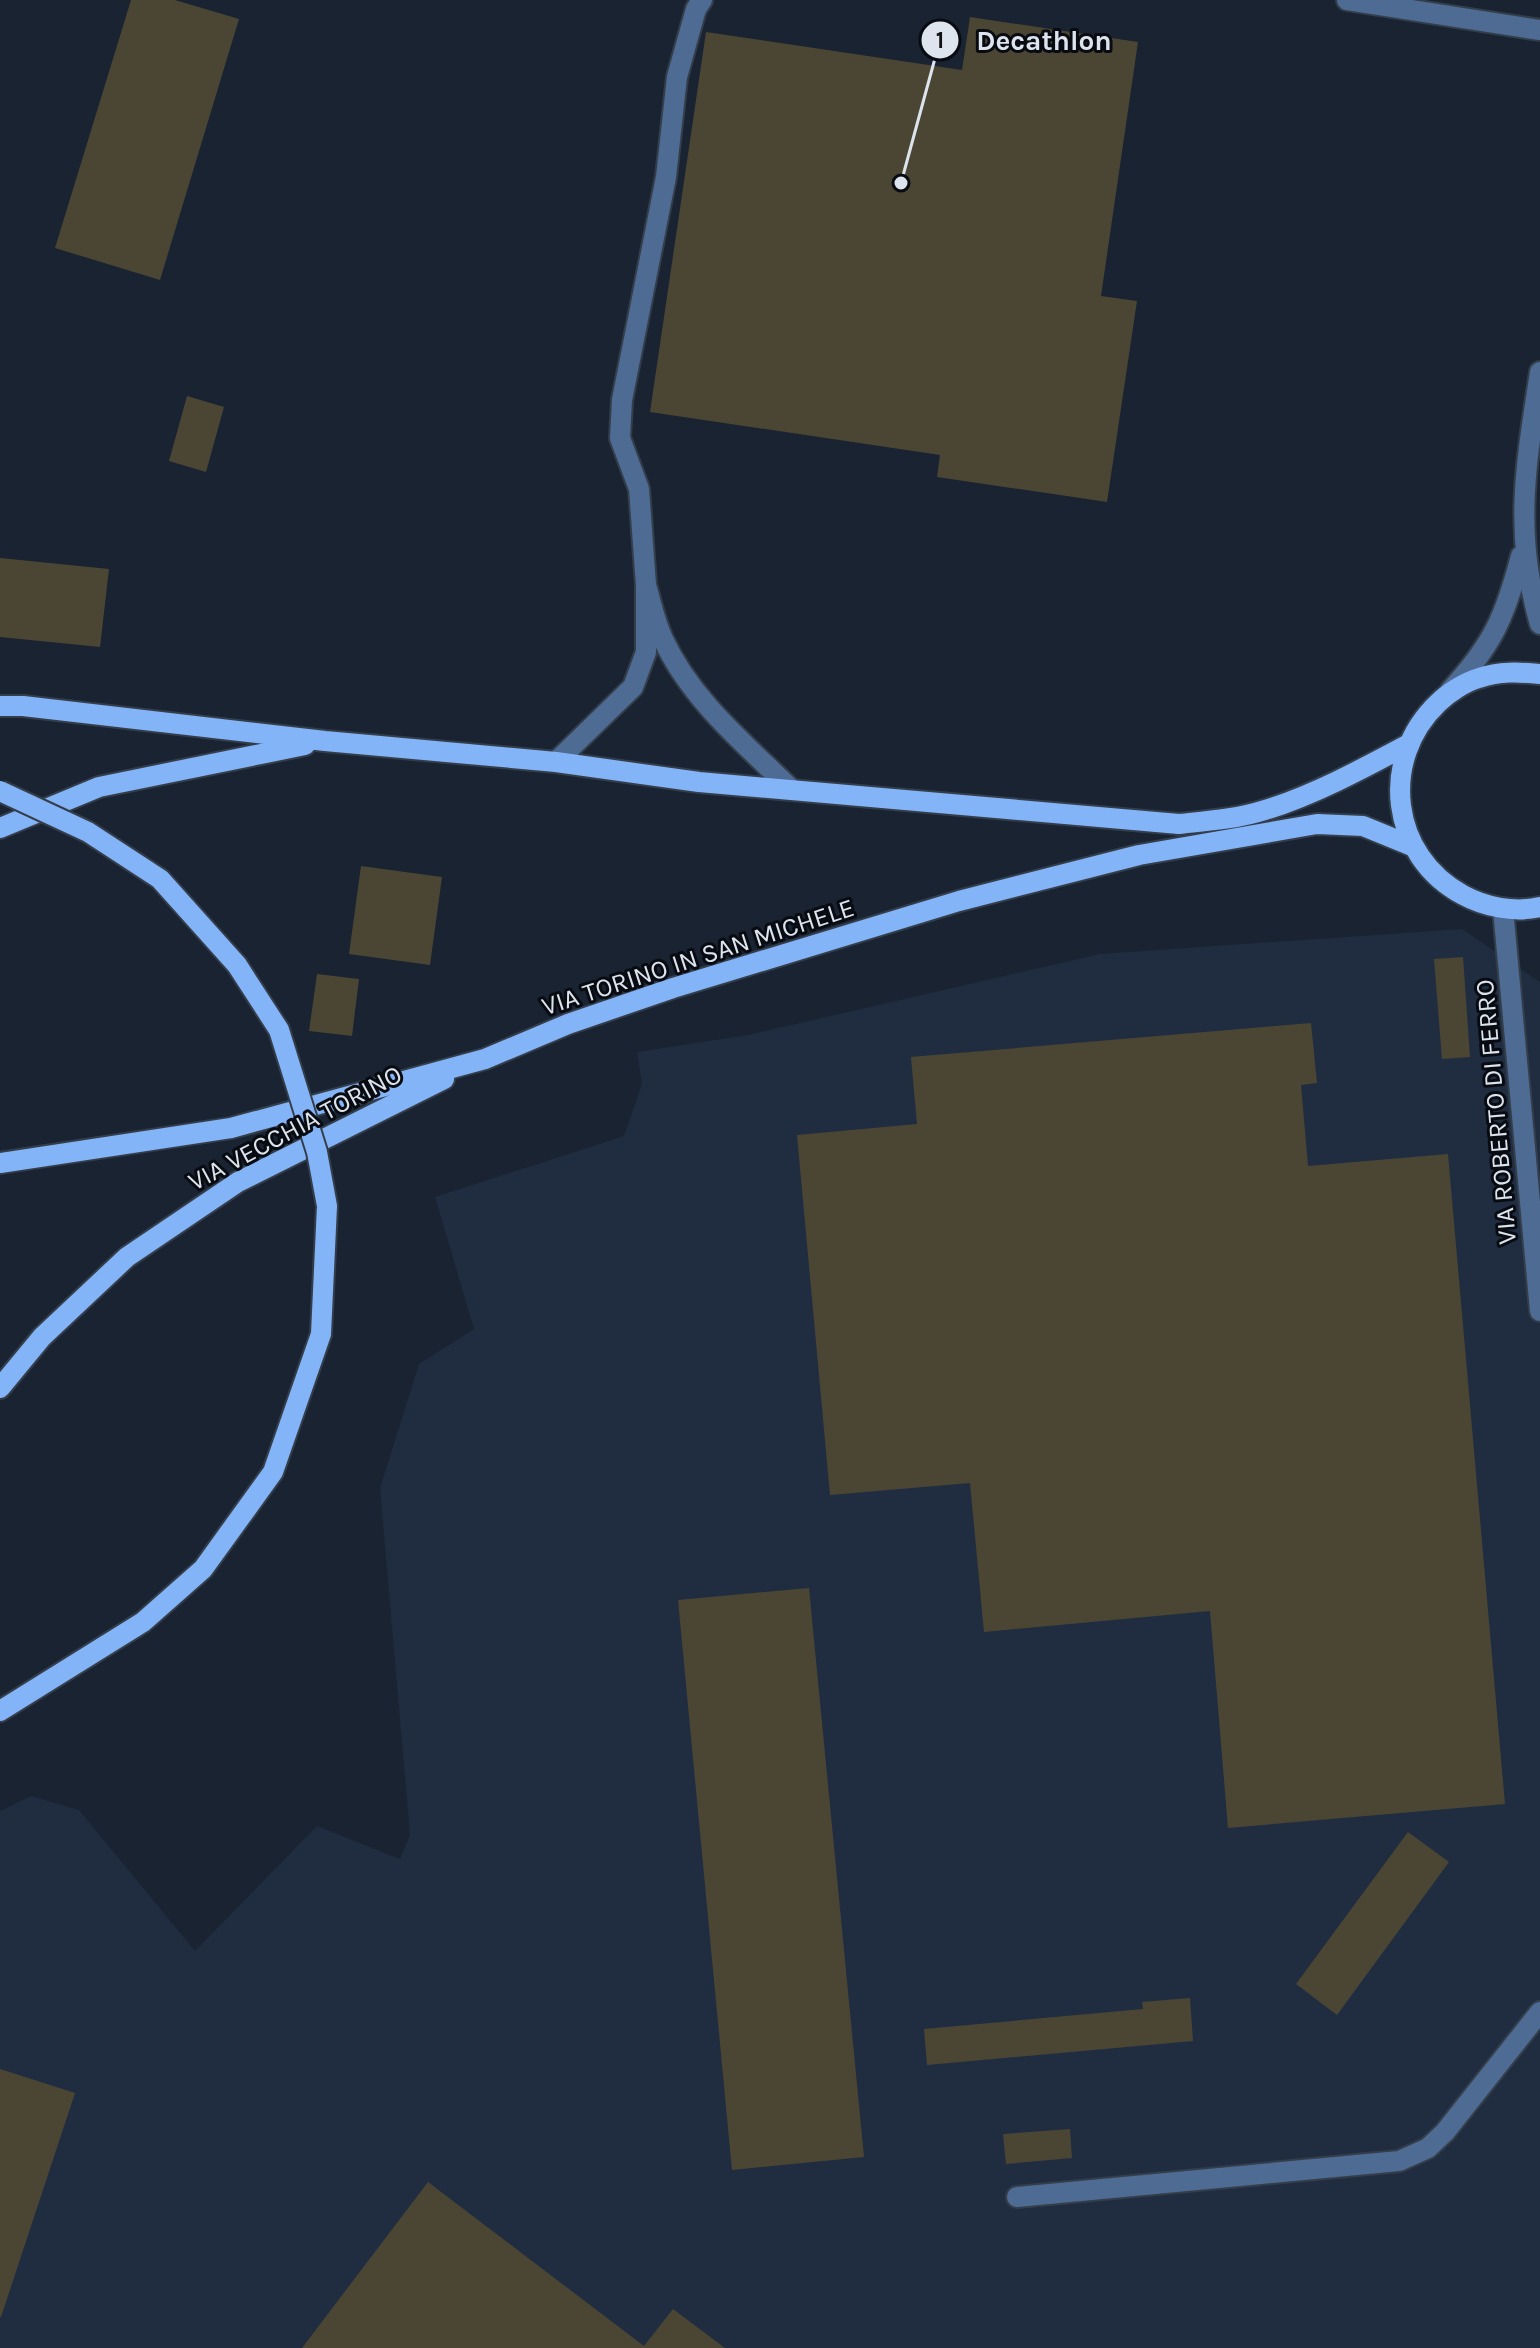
<svg xmlns="http://www.w3.org/2000/svg" width="1540" height="2348" font-family="Karla,sans-serif">
<style>
.built{fill:#202d40}
.building{fill:#4b4634}
.lines{fill:none;stroke-linecap:round;stroke-linejoin:round}
.minor-casing{stroke:#343e4b;stroke-width:24}
.major-casing{stroke:#343e4b;stroke-width:24}
.minor{stroke:#4e6b93;stroke-width:20}
.major{stroke:#84b4f8;stroke-width:20}
.major-bridge-casing{stroke:#343e4b;stroke-width:24;stroke-linecap:butt}
.major-bridge{stroke:#84b4f8;stroke-width:20}
.labels{text-anchor:middle;dominant-baseline:central;stroke-width:6;stroke-linejoin:round;paint-order:stroke}
.street-label{font-size:26px;fill:#dde4ed;stroke:#080c12}
.leader{fill:none;stroke:#dde4ed;stroke-width:3}
.callout-dot{fill:#dde4ed;stroke:#080c12;stroke-width:3}
.mark-label{font-size:24px;text-anchor:middle;font-weight:bold;fill:#111}
.callout-label{font-size:28px;text-anchor:middle;font-weight:bold;fill:#dde4ed;stroke:#080c12;stroke-width:6;stroke-linejoin:round;paint-order:stroke}
</style>
<rect width="100%" height="100%" fill="#192331"/>
<path class="built" d="M1462 929 1540 982V2348H0V1811L31 1796 79 1810 195 1951 317 1826 400 1859 410 1835 380 1488 419 1364 474 1329 435 1197 624 1136 642 1084 637 1052 748 1035 1100 954Z"/>
<g class="building">
<path d="M131 0H175L239 19 160 280 55 248Z"/>
<path d="M970 17 1138 42 1101 296 1137 301 1107 502 937 477 940 455 650 412 706 32 962 70Z"/>
<path d="M187 396 224 407 206 472 169 461Z"/>
<path d="M0 558 109 569 100 647 0 637Z"/>
<path d="M361 866 442 877 430 965 349 954Z"/>
<path d="M1463 957 1470 1057 1442 1059 1434 959Z"/>
<path d="M317 974 359 979 352 1036 309 1031Z"/>
<path d="M1311 1023 1317 1083 1301 1085 1308 1166 1448 1154 1505 1804 1228 1828 1210 1611 984 1632 970 1483 830 1495 797 1135 917 1124 911 1057Z"/>
<path d="M809 1588 864 2157 732 2170 678 1600Z"/>
<path d="M1408 1832 1449 1862 1337 2015 1296 1984Z"/>
<path d="M1190 1998 1193 2041 927 2065 924 2029 1143 2009 1142 2002Z"/>
<path d="M0 2069 75 2093 1 2317H0Z"/>
<path d="M1070 2129 1072 2158 1006 2164 1003 2134Z"/>
<path d="M428 2182 644 2346 673 2309 725 2348H302Z"/>
</g>
<g class="lines">
<defs>
<g id="minor">
<path d="M1347 0 1540 30"/>
<path d="M1540 372C1526 464 1513 532 1540 624"/>
<path d="M646 585 639 489 620 438 622 400 666 177 677 77 696 9 702 0"/>
<path d="M1450 691C1493 644 1505 617 1521 556"/>
<path d="M556 762 633 687 646 652V585C651 602 655 622 663 639 691 700 745 744 792 790"/>
<path d="M1503 909 1540 1311"/>
<path d="M1017 2197 1399 2161 1428 2148 1445 2132 1540 2012"/>
</g>
<g id="major">
<path d="M1540 674C1519 672 1500 671 1479 678 1465 682 1448 693 1438 703 1379 759 1390 856 1463 895 1485 907 1514 913 1540 907"/>
<path d="M0 706H23L325 741 556 762 699 782 1179 824C1208 821 1237 819 1265 810 1312 796 1364 768 1407 745"/>
<path d="M0 828 99 787 305 745"/>
<path d="M0 1163 231 1128 485 1059 568 1024 673 988 959 901 1139 855 1317 824 1363 826 1412 846"/>
<path d="M0 1388 42 1337 127 1257 238 1182 444 1079"/>
<path d="M0 1711 143 1622 203 1569 273 1472 321 1334 327 1206"/>
</g>
</defs>
<use href="#minor" class="minor-casing"/>
<use href="#major" class="major-casing"/>
<use href="#minor" class="minor"/>
<use href="#major" class="major"/>
<defs>
<path id="major-bridge" d="M0 791 88 832 160 879 237 965 279 1030 317 1152 327 1206"/>
</defs>
<use href="#major-bridge" class="major-bridge-casing"/>
<use href="#major-bridge" class="major-bridge"/>
</g>
<g class="labels">
<g class="street-label">
<text transform="translate(698 957) rotate(-18)">VIA TORINO IN SAN MICHELE</text>
<text transform="translate(1496 1112) rotate(-95)">VIA ROBERTO DI FERRO</text>
<text transform="translate(295 1128) rotate(-28)">VIA VECCHIA TORINO</text>
</g>
</g>
<path class="leader" d="M901 183L940 40"/>
<g class="callout-dot">
<circle cx="901" cy="183" r="8"/>
<circle cx="940" cy="40" r="20"/>
</g>
<g class="mark-label">
<text x="940" y="48">1</text>
</g>
<g class="callout-label">
<text x="1044" y="50">Decathlon</text>
</g>
</svg>
